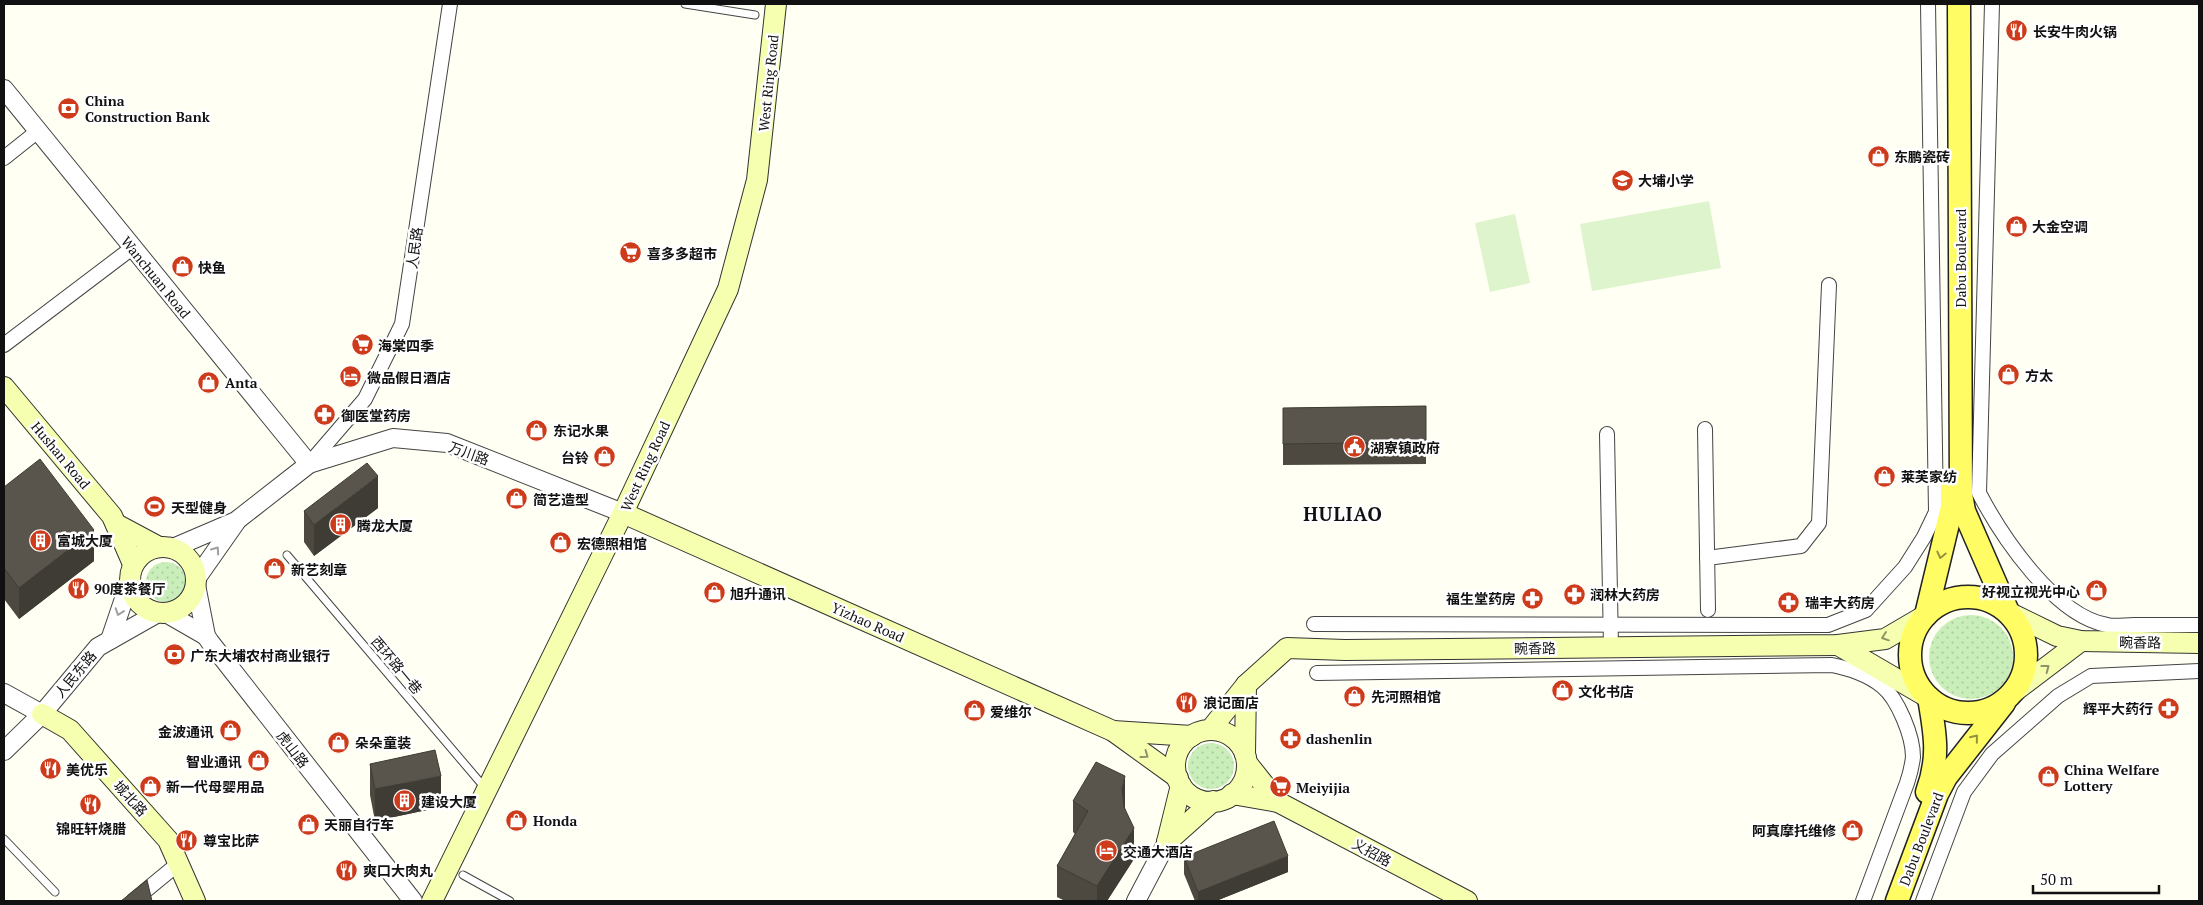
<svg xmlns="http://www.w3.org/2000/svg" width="2203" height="905" font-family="'PT Serif','Noto Sans SC',serif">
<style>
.grass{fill:url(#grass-dots)}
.pitch{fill:#ddf4cc}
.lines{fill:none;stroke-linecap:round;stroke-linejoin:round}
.service-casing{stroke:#444;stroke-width:9}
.minor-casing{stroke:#444;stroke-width:16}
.tertiary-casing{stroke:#444;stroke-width:20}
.secondary-casing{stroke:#333;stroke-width:22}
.primary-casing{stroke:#222;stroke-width:25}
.service{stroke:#fff;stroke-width:7}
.minor{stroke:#fff;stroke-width:14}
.tertiary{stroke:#fff;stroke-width:18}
.secondary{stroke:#f6ffaf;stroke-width:20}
.primary{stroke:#fffc64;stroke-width:22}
.wall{fill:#4d4941}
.shaded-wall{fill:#3f3c35}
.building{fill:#5a554c;stroke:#3f3c35}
.oneway{stroke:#a0a0a0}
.oneway2{stroke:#94923f}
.oneway3{stroke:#8f9468}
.labels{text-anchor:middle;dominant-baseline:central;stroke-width:5;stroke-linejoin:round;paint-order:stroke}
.poi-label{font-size:14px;font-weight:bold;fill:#111;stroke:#fff;text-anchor:start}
.street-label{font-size:14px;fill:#111;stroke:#fff}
.district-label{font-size:19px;font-weight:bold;letter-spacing:1px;fill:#111;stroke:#fff}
</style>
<defs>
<pattern id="grass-dots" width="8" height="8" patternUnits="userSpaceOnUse" patternTransform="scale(1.25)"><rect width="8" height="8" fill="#c9eeb9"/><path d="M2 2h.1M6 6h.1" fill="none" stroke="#accb9e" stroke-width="1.8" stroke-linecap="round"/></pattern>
</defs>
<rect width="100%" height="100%" fill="#fffff4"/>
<g class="grass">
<circle cx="166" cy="582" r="20"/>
<circle cx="1971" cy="657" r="42"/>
<circle cx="1211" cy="766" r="23"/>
</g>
<g class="pitch">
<path d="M1709 201 1721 268 1592 291 1580 224Z"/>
<path d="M1515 214 1530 283 1490 292 1475 223Z"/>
</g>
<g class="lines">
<defs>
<g id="service">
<path d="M685 4 755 15"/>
<path d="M287 555 485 788"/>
<path d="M4 839 55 892"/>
<path d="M463 875 510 901"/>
</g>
<g id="minor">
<path d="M1992 4 1979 493C2002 537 2055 616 2107 625 2115 627 2125 625 2134 625 2156 625 2177 625 2199 625"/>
<path d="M4 158 38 131"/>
<path d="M4 345 132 248"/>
<path d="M1705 429 1708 610"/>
<path d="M1607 434 1611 647"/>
<path d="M309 464 365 399 402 324 450 4"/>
<path d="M1707 558 1801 546 1819 523 1829 285"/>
<path d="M1314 624 1828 625 1866 610 1905 567 1924 537 1936 512 1928 4"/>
<path d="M1317 673 1832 665C1850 669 1867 674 1882 686 1898 699 1913 736 1913 757 1912 766 1910 774 1907 783L1863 901"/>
<path d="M133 901 179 863"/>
<path d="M1923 901 1964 792 1992 754 2058 696 2091 676 2199 671"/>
</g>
<g id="tertiary">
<path d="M4 89 309 464"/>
<path d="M173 548 236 521 309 464 393 438 447 443 623 513"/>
<path d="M196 579 236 522"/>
<path d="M196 585 206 636 210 642 413 901"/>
<path d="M166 613 206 636"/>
<path d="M110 640 129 584"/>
<path d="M4 693 42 714"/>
<path d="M4 751 42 714 98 647 158 613"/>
<path d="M1136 901 1167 842"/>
</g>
<g id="secondary">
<path d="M4 387 112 516 133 564"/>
<path d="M623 513 1113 731 1178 778"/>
<path d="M116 524 159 547"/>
<circle cx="163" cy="580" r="33"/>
<path d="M2008 612 2057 636 2081 641 2199 643"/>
<path d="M1838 645 1929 698"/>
<path d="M2011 694 2081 641"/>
<path d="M42 714 70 730 168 840 195 901"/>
<path d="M1210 730 1246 685 1287 648 1345 650 1838 645 1885 639 1926 615"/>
<circle cx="1211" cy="766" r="36"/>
<path d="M1113 731 1192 736"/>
<path d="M1245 754 1246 685"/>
<path d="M1247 763 1278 802"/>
<path d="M1232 794 1278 802 1467 901"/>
<path d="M1167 842 1213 801"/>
<path d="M1167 842 1181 785"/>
<path d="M432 901 623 513 728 289 757 180 776 4"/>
</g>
<g id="primary">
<path d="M1959 4 1961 494 1964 511 2008 612"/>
<circle cx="1968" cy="655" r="58"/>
<path d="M1926 615 1952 507V487"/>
<path d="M1927 792C1940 757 1935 733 1929 698"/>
<path d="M1897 901 1937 794 1946 777 2004 703"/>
</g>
</defs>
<use href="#service" class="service-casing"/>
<use href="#minor" class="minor-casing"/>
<use href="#tertiary" class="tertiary-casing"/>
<use href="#secondary" class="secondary-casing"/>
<use href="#primary" class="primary-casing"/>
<use href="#service" class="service"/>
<use href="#minor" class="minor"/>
<use href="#tertiary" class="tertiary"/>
<use href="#secondary" class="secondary"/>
<use href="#primary" class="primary"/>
</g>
<g class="wall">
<path d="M1426 406V464L1283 465V408Z"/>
<path d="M4 487 94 561 19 619 4 599Z"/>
<path d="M378 508 314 556 304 542V511Z"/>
<path d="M370 764 441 807 375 821 370 795Z"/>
<path d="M1073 801 1125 808 1134 859 1107 901H1065L1057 897V866L1075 834 1073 832Z"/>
<path d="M1184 857 1288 872 1216 901H1195L1184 874Z"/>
</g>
<g class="shaded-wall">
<path d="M378 476V508L314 556V525Z"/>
<path d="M94 530V561L19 619V588Z"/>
<path d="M441 776V807L375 821V789Z"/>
<path d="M1125 776V808L1122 819V788Z"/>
<path d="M1134 828V859L1107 901H1097V886Z"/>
<path d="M1288 856V872L1216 901H1198V892Z"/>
</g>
<g class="building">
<path d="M1426 406V442L1283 444V408Z"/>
<path d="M40 459 94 530 19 588 4 568V487Z"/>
<path d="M367 463 378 476 314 525 304 511Z"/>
<path d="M435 750 441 776 375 789 370 764Z"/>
<path d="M1096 762 1125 776 1122 788 1124 807 1134 828 1097 886 1057 866 1088 811 1073 801Z"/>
<path d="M1274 821 1288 856 1198 892 1184 857Z"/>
<path d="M147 880 152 901H121Z"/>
</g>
<defs><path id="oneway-chevron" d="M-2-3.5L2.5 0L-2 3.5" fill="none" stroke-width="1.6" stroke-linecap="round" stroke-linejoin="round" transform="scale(1.25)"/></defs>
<g class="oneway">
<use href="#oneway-chevron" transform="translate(216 550) rotate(-55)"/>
<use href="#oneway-chevron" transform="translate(119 612) rotate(109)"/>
</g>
<g class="oneway2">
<use href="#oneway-chevron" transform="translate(1941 555) rotate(103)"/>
<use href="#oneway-chevron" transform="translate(1975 738) rotate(-51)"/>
</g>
<g class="oneway3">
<use href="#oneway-chevron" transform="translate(1885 637) rotate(161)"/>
<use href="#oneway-chevron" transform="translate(2046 668) rotate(-37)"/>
<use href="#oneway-chevron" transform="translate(1145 755) rotate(36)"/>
</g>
<defs>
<symbol id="restaurant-disc" viewBox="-11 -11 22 22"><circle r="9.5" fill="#ce3b1b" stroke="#fff"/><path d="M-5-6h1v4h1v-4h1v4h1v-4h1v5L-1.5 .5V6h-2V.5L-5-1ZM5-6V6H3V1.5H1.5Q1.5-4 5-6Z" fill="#fff"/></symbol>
<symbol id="bank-disc" viewBox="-11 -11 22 22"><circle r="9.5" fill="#ce3b1b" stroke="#fff"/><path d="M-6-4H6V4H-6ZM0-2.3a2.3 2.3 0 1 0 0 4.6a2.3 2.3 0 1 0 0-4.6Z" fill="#fff"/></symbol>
<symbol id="shop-disc" viewBox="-11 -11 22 22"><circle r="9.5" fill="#ce3b1b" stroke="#fff"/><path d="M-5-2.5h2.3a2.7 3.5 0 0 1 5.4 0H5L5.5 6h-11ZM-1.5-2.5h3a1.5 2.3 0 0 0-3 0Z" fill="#fff"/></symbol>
<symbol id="school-disc" viewBox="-11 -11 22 22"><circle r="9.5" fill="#ce3b1b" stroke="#fff"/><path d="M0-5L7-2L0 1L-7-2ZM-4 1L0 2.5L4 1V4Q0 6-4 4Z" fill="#fff"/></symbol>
<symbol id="supermarket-disc" viewBox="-11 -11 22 22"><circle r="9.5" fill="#ce3b1b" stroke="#fff"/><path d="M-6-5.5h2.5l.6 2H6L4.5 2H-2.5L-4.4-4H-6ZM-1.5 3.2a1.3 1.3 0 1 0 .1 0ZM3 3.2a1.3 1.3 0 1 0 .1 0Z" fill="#fff"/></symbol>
<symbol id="hotel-disc" viewBox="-11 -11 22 22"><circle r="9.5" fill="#ce3b1b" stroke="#fff"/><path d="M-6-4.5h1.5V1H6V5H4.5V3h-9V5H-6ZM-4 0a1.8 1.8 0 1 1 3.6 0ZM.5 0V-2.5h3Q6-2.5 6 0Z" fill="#fff"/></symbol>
<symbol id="pharmacy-disc" viewBox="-11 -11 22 22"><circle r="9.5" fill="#ce3b1b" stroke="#fff"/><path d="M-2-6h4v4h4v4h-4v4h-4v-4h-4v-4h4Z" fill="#fff"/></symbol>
<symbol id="civic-disc" viewBox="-11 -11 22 22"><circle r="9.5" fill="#ce3b1b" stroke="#fff"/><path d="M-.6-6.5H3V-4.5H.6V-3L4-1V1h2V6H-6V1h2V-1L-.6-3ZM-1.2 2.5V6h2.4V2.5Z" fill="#fff"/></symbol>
<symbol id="stadium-disc" viewBox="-11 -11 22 22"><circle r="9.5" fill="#ce3b1b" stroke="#fff"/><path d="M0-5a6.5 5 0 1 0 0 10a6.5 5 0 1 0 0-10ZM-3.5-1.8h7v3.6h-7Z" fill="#fff"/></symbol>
<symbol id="building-disc" viewBox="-11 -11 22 22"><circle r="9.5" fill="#ce3b1b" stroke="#fff"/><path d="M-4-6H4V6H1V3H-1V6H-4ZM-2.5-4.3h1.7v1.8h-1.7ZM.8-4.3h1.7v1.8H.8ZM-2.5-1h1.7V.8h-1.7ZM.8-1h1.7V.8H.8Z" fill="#fff"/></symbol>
</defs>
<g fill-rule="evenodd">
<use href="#restaurant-disc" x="2004" y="18" width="25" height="25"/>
<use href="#bank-disc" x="56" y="96" width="25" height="25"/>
<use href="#shop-disc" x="1866" y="144" width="25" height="25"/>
<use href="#school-disc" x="1610" y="168" width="25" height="25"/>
<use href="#shop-disc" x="2004" y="214" width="25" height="25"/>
<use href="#supermarket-disc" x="618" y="240" width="25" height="25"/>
<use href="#shop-disc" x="170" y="254" width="25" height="25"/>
<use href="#supermarket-disc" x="350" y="332" width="25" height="25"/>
<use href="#shop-disc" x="1996" y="362" width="25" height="25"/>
<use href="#hotel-disc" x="338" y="364" width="25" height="25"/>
<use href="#shop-disc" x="196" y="370" width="25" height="25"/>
<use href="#pharmacy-disc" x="312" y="402" width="25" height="25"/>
<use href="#shop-disc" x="524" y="418" width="25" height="25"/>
<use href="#civic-disc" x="1342" y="434" width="25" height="25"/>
<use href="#shop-disc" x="592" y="444" width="25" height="25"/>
<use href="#shop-disc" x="1872" y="464" width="25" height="25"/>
<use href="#shop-disc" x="504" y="486" width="25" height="25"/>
<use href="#stadium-disc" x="142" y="494" width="25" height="25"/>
<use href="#building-disc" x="328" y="512" width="25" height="25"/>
<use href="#building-disc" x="28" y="528" width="25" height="25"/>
<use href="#shop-disc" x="548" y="530" width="25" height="25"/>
<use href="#shop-disc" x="262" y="556" width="25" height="25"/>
<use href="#restaurant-disc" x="66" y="576" width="25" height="25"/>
<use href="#shop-disc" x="2084" y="578" width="25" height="25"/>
<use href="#shop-disc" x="702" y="580" width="25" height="25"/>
<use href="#pharmacy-disc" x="1562" y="582" width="25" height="25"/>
<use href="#pharmacy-disc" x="1520" y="586" width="25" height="25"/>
<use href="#pharmacy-disc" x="1776" y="590" width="25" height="25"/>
<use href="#bank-disc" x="162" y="642" width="25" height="25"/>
<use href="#shop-disc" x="1550" y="678" width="25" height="25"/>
<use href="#shop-disc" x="1342" y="684" width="25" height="25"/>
<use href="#restaurant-disc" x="1174" y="690" width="25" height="25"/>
<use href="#pharmacy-disc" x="2156" y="696" width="25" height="25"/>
<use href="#shop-disc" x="962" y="698" width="25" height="25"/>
<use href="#shop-disc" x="218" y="718" width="25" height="25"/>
<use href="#pharmacy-disc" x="1278" y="726" width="25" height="25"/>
<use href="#shop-disc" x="326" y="730" width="25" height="25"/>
<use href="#shop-disc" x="246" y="748" width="25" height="25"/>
<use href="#restaurant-disc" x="38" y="756" width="25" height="25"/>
<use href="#shop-disc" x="2036" y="764" width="25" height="25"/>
<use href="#shop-disc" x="138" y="774" width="25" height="25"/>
<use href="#supermarket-disc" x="1268" y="774" width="25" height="25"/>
<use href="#building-disc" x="392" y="788" width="25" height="25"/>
<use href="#restaurant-disc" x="78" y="792" width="25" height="25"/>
<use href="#shop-disc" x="504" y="808" width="25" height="25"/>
<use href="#shop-disc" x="296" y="812" width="25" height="25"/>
<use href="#shop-disc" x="1840" y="818" width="25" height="25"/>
<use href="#restaurant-disc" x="174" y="828" width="25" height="25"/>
<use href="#hotel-disc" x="1094" y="838" width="25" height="25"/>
<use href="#restaurant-disc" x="334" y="858" width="25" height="25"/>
</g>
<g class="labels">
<g class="poi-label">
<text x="2033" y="31">长安牛肉火锅</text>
<text x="85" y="100">China<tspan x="85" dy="16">Construction Bank</tspan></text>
<text x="1894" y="156">东鹏瓷砖</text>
<text x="1638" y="180">大埔小学</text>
<text x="2032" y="226">大金空调</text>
<text x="647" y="253">喜多多超市</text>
<text x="198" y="267">快鱼</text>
<text x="378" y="345">海棠四季</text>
<text x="2025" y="375">方太</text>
<text x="367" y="377">微品假日酒店</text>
<text x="225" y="382">Anta</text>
<text x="341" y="415">御医堂药房</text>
<text x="553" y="430">东记水果</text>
<text x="1370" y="447">湖寮镇政府</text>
<text x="589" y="457" text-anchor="end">台铃</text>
<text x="1901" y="476">莱芙家纺</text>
<text x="533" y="499">简艺造型</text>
<text x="171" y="507">天型健身</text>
<text x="357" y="525">腾龙大厦</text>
<text x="57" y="540">富城大厦</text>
<text x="577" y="543">宏德照相馆</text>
<text x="291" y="569">新艺刻章</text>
<text x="94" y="588">90度茶餐厅</text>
<text x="2080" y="591" text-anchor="end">好视立视光中心</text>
<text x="730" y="593">旭升通讯</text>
<text x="1590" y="594">润林大药房</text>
<text x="1516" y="598" text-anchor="end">福生堂药房</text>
<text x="1805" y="602">瑞丰大药房</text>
<text x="190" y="655">广东大埔农村商业银行</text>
<text x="1578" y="691">文化书店</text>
<text x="1371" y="696">先河照相馆</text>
<text x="1203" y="702">浪记面店</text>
<text x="2153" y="708" text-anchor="end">辉平大药行</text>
<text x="990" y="711">爱维尔</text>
<text x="214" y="731" text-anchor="end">金波通讯</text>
<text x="1306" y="738">dashenlin</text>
<text x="355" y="742">朵朵童装</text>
<text x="242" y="761" text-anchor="end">智业通讯</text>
<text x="66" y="769">美优乐</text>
<text x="2064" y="769">China Welfare<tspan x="2064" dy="16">Lottery</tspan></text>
<text x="166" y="786">新一代母婴用品</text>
<text x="1296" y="787">Meiyijia</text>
<text x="421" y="801">建设大厦</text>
<text x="533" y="820">Honda</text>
<text x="324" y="824">天丽自行车</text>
<text x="91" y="828" text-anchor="middle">锦旺轩烧腊</text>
<text x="1836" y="830" text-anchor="end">阿真摩托维修</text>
<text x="203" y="840">尊宝比萨</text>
<text x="1123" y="851">交通大酒店</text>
<text x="363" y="870">爽口大肉丸</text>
</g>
<g class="street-label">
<text transform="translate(768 83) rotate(-84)">West Ring Road</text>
<text transform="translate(414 248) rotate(-82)">人民路</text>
<text transform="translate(1960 258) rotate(-90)">Dabu Boulevard</text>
<text transform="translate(156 277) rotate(51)">Wanchuan Road</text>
<text transform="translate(469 453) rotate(20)">万川路</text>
<text transform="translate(61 455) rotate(50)">Hushan Road</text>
<text transform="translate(645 466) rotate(-65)">West Ring Road</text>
<text transform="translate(868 622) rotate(24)">Yizhao Road</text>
<text transform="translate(2140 642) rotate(1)">畹香路</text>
<text transform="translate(1535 648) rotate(-1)">畹香路</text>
<text transform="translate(397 665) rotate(50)">西环路一巷</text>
<text transform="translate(75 674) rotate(-50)">人民东路</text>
<text transform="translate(293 749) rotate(52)">虎山路</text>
<text transform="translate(131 798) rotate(48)">城北路</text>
<text transform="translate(1921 839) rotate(-69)">Dabu Boulevard</text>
<text transform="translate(1372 852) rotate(28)">义招路</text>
</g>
<g class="district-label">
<text x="1343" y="513">HULIAO</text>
</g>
</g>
<rect width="2203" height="905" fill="none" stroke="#111111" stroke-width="10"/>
<path d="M2033 885v8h126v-8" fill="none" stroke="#111111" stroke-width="2.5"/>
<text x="2040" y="885" font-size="15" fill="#111111" stroke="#ffffff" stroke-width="4" paint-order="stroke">50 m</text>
</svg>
